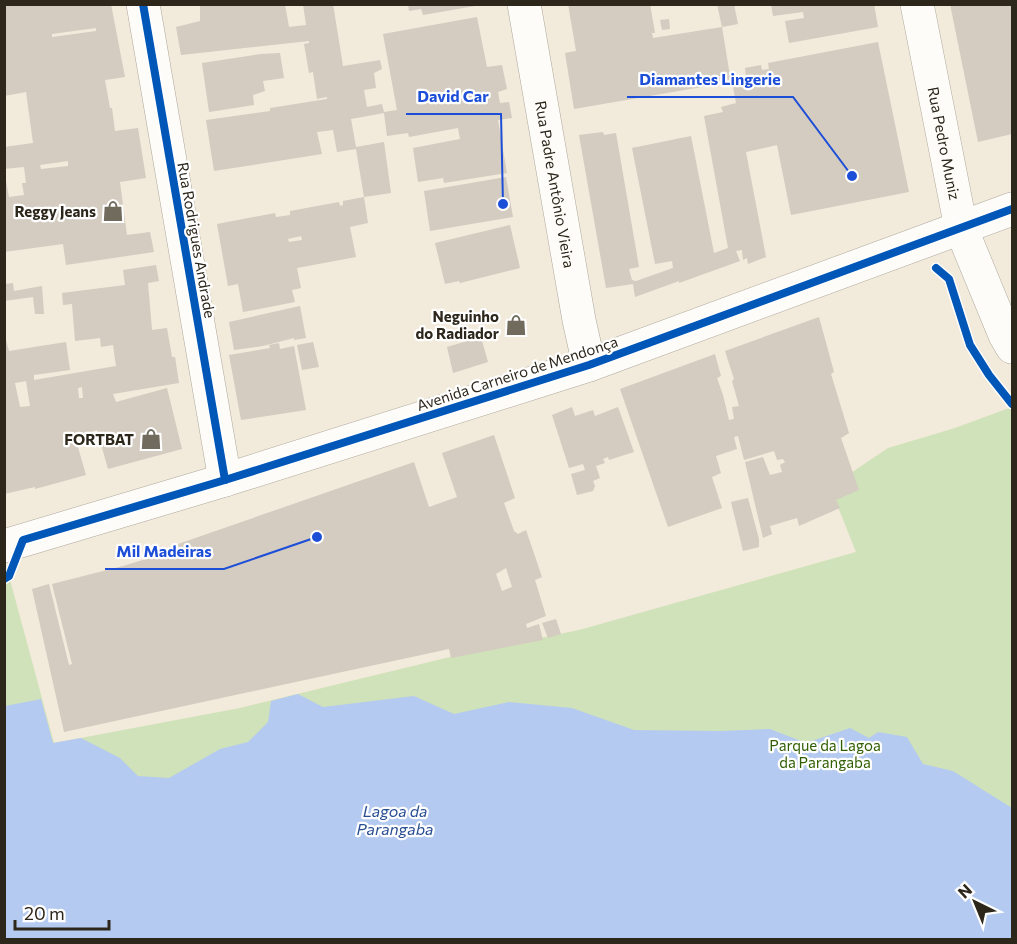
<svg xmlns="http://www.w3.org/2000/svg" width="1017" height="944" font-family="Commissioner,sans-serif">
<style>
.green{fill:#d0e2b9}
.water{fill:#b5caf0}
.building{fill:#d4cbc1;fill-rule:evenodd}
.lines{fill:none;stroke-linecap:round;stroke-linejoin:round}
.street-casing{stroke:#afa99d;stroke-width:34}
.secondary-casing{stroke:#afa99d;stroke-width:34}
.street{stroke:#fdfcf9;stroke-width:33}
.secondary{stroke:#fdfcf9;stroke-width:33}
.cycleway-casing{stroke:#fff;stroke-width:11}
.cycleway{stroke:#0057b8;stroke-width:8}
.labels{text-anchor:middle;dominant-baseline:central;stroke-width:4.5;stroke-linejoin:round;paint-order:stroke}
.street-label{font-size:15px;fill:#2c261b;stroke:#fff}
.poi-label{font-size:15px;font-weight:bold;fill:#2c261b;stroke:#fff;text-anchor:end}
.park-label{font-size:15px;fill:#305e02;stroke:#fff}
.water-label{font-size:16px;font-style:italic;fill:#284d93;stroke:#fff}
.leader{fill:none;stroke:#1d4ed8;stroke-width:2}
.callout-dot{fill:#1d4ed8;stroke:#fff;stroke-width:2}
.callout-label{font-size:16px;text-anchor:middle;font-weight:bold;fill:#1d4ed8;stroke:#fff;stroke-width:4.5;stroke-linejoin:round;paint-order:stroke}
</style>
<rect width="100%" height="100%" fill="#f2eada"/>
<path class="green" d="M1012 407V939L5 940 4 579 9 576 54 743 240 708 450 657 579 630 856 552 830 487 888 448 955 428Z"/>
<path class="water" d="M298 694 323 707 414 696 454 714 509 702 572 708 634 730 720 731 770 729 806 743 850 728 869 738 878 732 907 737 923 764 953 771 1012 808V939H5V706L41 699 53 743 81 738 120 758 138 776 169 778 220 749 248 742 268 722 271 701Z"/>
<g class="building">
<path d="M4 4H111L125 77 105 80 110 108H112L115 131 138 128 146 178 120 182 127 235 150 232 154 252 66 265 63 244 4 252V170L9 197 24 195 22 183H26L24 167 4 169V147L33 143 26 92 4 96ZM96 28V31L52 37V34ZM68 161V166L41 169 40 165Z"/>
<path d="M303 4H333L343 66 380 60 382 69 374 73 376 88 364 90 367 107 382 104 384 112 397 110 383 34 477 17 487 67 502 65 507 89 498 92 500 103 509 102 512 118 498 120 507 173 444 183 443 178 418 182 413 148 460 139 458 128 409 137 408 133 387 136 384 113 351 119 356 147 384 142 391 193 364 197 356 149 337 152 333 130 317 132 322 154 214 171 206 120 270 111V108L327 99V97L317 99 313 72 309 73 304 44 309 43V41L181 55 176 27 200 21V5H285L289 27 306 25Z"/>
<path d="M408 4H475V6L423 15 421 9 409 11Z"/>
<path d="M568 4H650L655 33H652L653 38 722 27 731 82 574 109 565 53 576 51Z"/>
<path d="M717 4H734L738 24 722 27Z"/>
<path d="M771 4H874L878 27 789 43 785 21 804 18 803 12 773 16Z"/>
<path d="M950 4H1012V134L978 142Z"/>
<path d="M669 19 670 29 662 30 660 20Z"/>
<path d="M878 42 909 192 791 215 777 145 746 152 766 257 748 264 747 258 743 260 742 250 736 251 740 261 679 283V281L635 297 633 284 606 288 579 135 603 132 604 135 616 133 639 267 629 269 632 280 636 281 673 268 672 261 655 264 632 148 691 136 714 253 728 248 704 116 723 112 721 107 736 103 733 87 747 84 745 68 761 65 762 70 769 69 768 63Z"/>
<path d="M280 53 284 78 263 81 265 91 253 95 254 105 209 112 202 63 261 54Z"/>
<path d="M506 177 513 217 430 231 424 191Z"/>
<path d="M364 197 368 223 350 227 356 257 297 268 301 288 292 290 295 302 243 312 238 284 228 286 217 224 275 213 276 217 290 215V211L339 202 340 206 343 205V201ZM301 236 302 240 289 242 288 239Z"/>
<path d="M510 225 520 268 460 283 459 281 445 284 435 243Z"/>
<path d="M156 265 159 281 148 283 152 330 167 328 172 357H175L179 383 113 394 116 402 167 388 182 449 108 469 97 430 75 437 86 475 35 489V487L4 494V333L9 351 66 342 70 370 34 375V380L116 366 113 345 101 347 100 338 75 341 72 304 63 305 62 293 125 285 123 270ZM26 381 30 406 20 407 15 383ZM82 387 83 398H79L78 388Z"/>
<path d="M13 283 14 291 42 286 44 314H35L33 297 4 301V284Z"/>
<path d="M300 306 306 338 294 340V338L263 346 234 350 229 322Z"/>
<path d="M819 317 834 372 831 374 849 433 841 438 859 490 836 500 840 508 799 526 797 518 770 526 772 534 763 538 745 462 763 457 770 475 782 472 780 465 785 462 783 459 777 460 774 451 744 460 738 436 734 437 737 449 716 456 721 473 712 477 722 508 668 527 620 389 715 354 721 376 717 378 723 395 729 420 734 419 732 407 739 406 732 381 734 379 725 351Z"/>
<path d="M481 337 488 362 453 373 447 347Z"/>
<path d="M313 342 319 367 302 370 297 345Z"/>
<path d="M279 343 280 349 294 346 306 410 241 420 229 355 270 348 269 345Z"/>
<path d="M572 407 575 416 593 410 595 416 618 407 634 452 609 460 608 457 603 459 605 463 596 466 600 478 593 481 595 486 593 491 577 495 571 474 585 470 583 464 569 468 552 415Z"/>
<path d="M494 435 515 498 504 503 514 531 518 534 526 530 542 577 535 580 546 616 526 624 527 628 539 624 543 640 451 658 449 649 64 732 32 589 49 584 69 665 72 664 52 584 123 566 179 549 178 544 414 462 429 507 457 497 442 453ZM506 568 512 587 502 591 496 574Z"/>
<path d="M748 498 759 539V547L743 551 731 502Z"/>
<path d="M556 619 561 634 548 638 542 623Z"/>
</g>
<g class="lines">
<defs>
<g id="street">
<path d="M143 4 225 480"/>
<path id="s1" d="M524 4 579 320 589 365"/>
<path id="s2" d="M917 4 961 228 1005 335 1012 347"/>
</g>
<path id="secondary" d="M4 546 225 480 589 365 1012 209"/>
</defs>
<use href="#street" class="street-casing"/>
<use href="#secondary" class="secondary-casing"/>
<use href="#street" class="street"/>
<use href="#secondary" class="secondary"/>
<defs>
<g id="cycleway">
<path d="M143 4 225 480"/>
<path d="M936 268 949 279 970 345 989 375 1012 404"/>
<path d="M4 579 9 576 23 540 225 480 589 365 1012 209"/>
</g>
</defs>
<use href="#cycleway" class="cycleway-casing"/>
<use href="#cycleway" class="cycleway"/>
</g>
<defs>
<symbol id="shop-bare" viewBox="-9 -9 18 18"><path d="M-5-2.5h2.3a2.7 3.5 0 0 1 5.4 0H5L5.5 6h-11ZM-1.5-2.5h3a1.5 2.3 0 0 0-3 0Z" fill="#716b5e" stroke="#fff" stroke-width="2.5" paint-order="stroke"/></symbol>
</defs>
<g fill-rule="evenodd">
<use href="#shop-bare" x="98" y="196" width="30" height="30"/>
<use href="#shop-bare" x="501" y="310" width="30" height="30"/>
<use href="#shop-bare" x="136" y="424" width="30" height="30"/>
</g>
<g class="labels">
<g class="street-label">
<text stroke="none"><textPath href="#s2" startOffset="142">Rua Pedro Muniz</textPath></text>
<text stroke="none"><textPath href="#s1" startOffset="183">Rua Padre Antônio Vieira</textPath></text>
<text transform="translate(197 240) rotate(80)">Rua Rodrigues Andrade</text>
<text transform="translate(517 373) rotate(-18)">Avenida Carneiro de Mendonça</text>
</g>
<g class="poi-label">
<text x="96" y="211">Reggy Jeans</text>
<text x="499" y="316">Neguinho<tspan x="499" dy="17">do Radiador</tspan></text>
<text x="134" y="439">FORTBAT</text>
</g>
<g class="park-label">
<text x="825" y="745">Parque da Lagoa<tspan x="825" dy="17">da Parangaba</tspan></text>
</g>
<g class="water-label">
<text x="395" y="810">Lagoa da<tspan x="395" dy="18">Parangaba</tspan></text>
</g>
</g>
<path class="leader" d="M852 176L793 97H627M503 204L501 114H406M317 537L224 569H105"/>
<g class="callout-dot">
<circle cx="852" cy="176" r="6"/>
<circle cx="503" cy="204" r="6"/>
<circle cx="317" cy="537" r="6"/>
</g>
<g class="callout-label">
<text x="710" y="85">Diamantes Lingerie</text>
<text x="453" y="102">David Car</text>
<text x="164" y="557">Mil Madeiras</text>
</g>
<rect width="1017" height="944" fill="none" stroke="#2c261b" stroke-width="12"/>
<g transform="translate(975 902) rotate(317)" stroke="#ffffff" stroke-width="4.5" paint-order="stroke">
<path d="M0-4.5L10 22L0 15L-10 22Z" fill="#2c261b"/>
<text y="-9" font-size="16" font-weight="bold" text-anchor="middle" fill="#2c261b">N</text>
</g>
<path d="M15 920v9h94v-9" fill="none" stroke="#2c261b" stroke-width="3"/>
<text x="24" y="920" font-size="18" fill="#2c261b" stroke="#ffffff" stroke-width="4.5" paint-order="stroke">20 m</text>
</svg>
